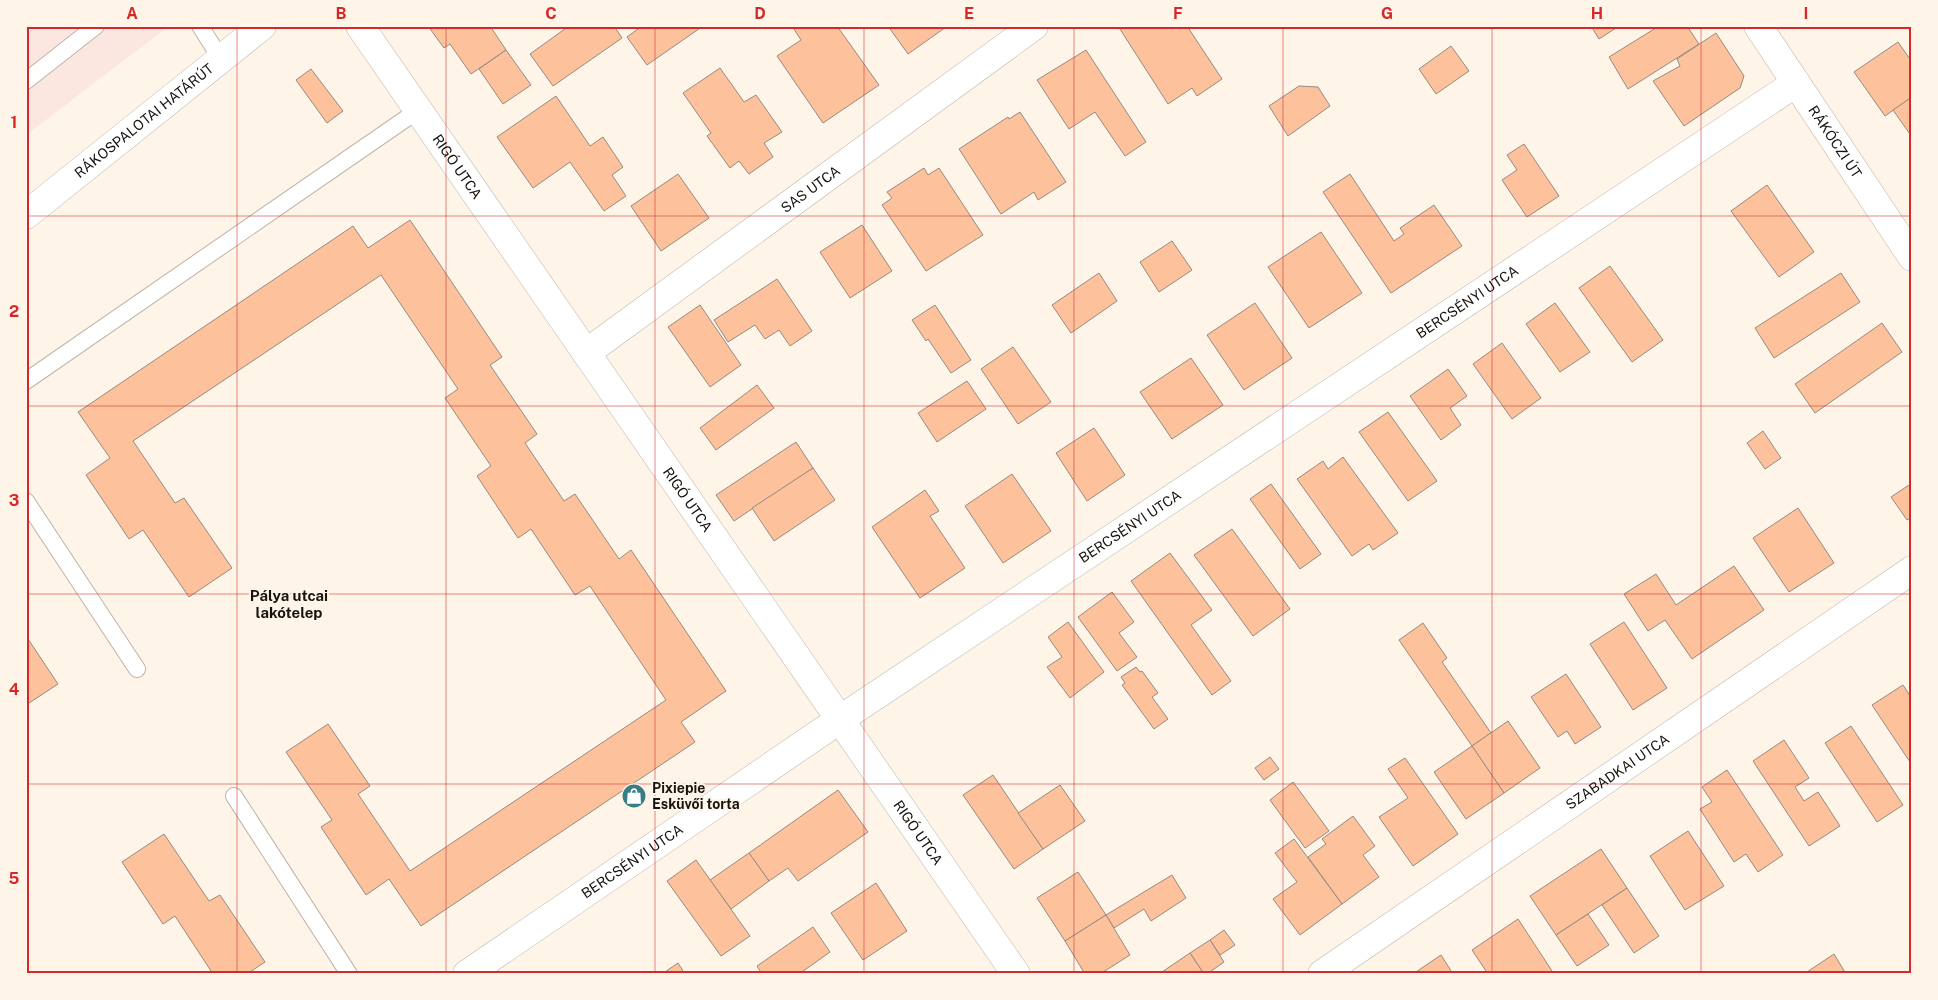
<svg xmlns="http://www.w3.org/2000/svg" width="1938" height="1000" font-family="'Public Sans',sans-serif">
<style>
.commercial{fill:#fbe7e0}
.building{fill:#fdc19b;stroke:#978a82}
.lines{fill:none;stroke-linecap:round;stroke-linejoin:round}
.service-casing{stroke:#beb4a9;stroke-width:18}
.minor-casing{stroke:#beb4a9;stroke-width:29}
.tertiary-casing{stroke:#beb4a9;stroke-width:29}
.service{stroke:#fff;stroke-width:16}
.minor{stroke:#fff;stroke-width:28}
.tertiary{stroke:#fff;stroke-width:28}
.grid{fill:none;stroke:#d62828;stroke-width:1;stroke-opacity:0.55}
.labels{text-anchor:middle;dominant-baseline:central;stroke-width:4;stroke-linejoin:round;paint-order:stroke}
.street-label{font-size:14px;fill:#181410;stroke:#fff4e8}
.poi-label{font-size:14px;font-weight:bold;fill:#181410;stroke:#fff4e8;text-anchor:start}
.neighbourhood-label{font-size:15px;font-weight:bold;fill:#181410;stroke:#fff4e8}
.neatline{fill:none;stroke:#d62828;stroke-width:2}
.grid-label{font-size:16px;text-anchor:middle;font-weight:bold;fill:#d62828}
</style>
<rect width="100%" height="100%" fill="#fff4e8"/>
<path class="commercial" d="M26 26H169L26 135Z"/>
<g class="building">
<path d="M428 26H490L506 50 471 74 450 44 444 48Z"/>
<path d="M569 26H614L622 38 553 86 530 54Z"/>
<path d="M642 26H703L647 65 627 37Z"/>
<path d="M837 26 879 85 823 123 777 56 801 40 792 26Z"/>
<path d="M888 26H946V27L908 54Z"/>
<path d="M1118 26H1187L1222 79 1197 96 1192 88 1168 104Z"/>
<path d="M1591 26H1619L1599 39Z"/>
<path d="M1659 26H1687L1699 44 1628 89 1609 57Z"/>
<path d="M1716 33 1744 76 1740 88 1684 126 1653 81 1680 66 1677 59Z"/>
<path d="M1898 42 1912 62V97L1885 116 1854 72Z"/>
<path d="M1451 46 1469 71 1436 94 1419 69Z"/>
<path d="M506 50 531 85 503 104 479 69Z"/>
<path d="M1086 50 1146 142 1125 156 1095 112 1069 129 1037 80Z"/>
<path d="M720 68 744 102 756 95 782 132 764 143 773 157 749 174 739 161 730 168 707 136 711 133 683 93Z"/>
<path d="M311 69 343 111 327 123 296 80Z"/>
<path d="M1299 86 1318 87 1330 106 1288 136 1269 106Z"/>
<path d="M556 96 590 146 603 137 623 167 612 175 626 196 604 211 570 162 533 188 497 137Z"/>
<path d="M1912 97V137L1893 110Z"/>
<path d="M1020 112 1066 182 1038 200 1034 192 1001 214 959 149 1008 117 1009 119Z"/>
<path d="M1524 144 1559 196 1527 217 1502 180 1517 170 1507 155Z"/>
<path d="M924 168 928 175 939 168 983 235 926 271 882 205 892 198 887 192Z"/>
<path d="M678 174 709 218 661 251 631 206Z"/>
<path d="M1350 174 1394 241 1404 234 1400 228 1434 205 1462 246 1391 293 1323 192Z"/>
<path d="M1767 185 1814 252 1779 277 1731 211Z"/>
<path d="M410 220 502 357 490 365 537 434 525 443 564 501 575 494 619 559 631 550 726 691 681 722 695 742 421 926 389 879 366 895 321 827 332 820 286 752 328 724 370 786 358 794 410 871 666 700 590 586 575 595 531 529 518 538 477 476 491 466 445 398 458 389 381 275 133 441 175 503 184 498 232 568 189 597 143 530 129 539 86 475 110 458 78 412 353 226 368 248Z"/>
<path d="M862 225 892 271 850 298 820 252Z"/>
<path d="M1321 232 1362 293 1309 328 1268 267Z"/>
<path d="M1172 241 1192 270 1159 292 1140 262Z"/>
<path d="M1610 266 1663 340 1632 362 1579 288Z"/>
<path d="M1099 273 1117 301 1071 333 1052 305Z"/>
<path d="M1841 273 1860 302 1774 358 1755 328Z"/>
<path d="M777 279 812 331 790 346 779 330 765 339 755 325 728 342 714 320Z"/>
<path d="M1255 303 1292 358 1244 390 1207 335Z"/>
<path d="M1555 303 1590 352 1560 372 1526 324Z"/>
<path d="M700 305 741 365 710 387 668 327Z"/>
<path d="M935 305 971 360 951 373 928 339 926 341 912 320Z"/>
<path d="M1882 323 1902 352 1815 413 1795 384Z"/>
<path d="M1502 343 1541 398 1512 419 1473 364Z"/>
<path d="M1013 347 1051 402 1018 424 981 369Z"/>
<path d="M1191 358 1223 405 1172 439 1140 392Z"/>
<path d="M1448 369 1467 396 1450 408 1461 425 1441 440 1410 396Z"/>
<path d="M967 381 986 409 937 442 918 413Z"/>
<path d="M757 385 774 408 716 450 700 428Z"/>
<path d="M1388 412 1437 481 1408 501 1359 432Z"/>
<path d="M1094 428 1125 475 1087 501 1056 453Z"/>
<path d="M1763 431 1781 458 1765 469 1747 443Z"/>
<path d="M796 442 813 468 734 521 716 495Z"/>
<path d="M1343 457 1398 533 1373 550 1369 544 1352 556 1297 479 1323 461 1328 469Z"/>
<path d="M813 468 835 500 774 541 752 508Z"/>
<path d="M1012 474 1051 531 1003 563 965 506Z"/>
<path d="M1912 483V517L1907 520 1891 497Z"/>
<path d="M1271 484 1321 554 1300 569 1250 499Z"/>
<path d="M925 490 939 511 930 516 965 568 920 598 872 527Z"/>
<path d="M1798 508 1834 563 1789 592 1753 538Z"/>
<path d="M1232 529 1290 609 1253 636 1194 555Z"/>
<path d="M1170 553 1212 610 1191 625 1231 681 1212 695 1131 581Z"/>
<path d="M1734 566 1764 610 1692 659 1665 620 1648 631 1624 594 1656 574 1676 605Z"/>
<path d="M1112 592 1134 622 1119 633 1137 657 1117 671 1078 617Z"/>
<path d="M1068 622 1104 672 1070 698 1047 667 1062 657 1048 637Z"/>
<path d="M1624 622 1667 688 1633 710 1590 644Z"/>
<path d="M1423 623 1447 658 1442 662 1491 733 1472 746 1399 640Z"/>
<path d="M26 636 58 684 26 705Z"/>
<path d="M1136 667 1140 672 1142 671 1158 693 1152 697 1168 719 1154 729 1122 685 1125 683 1121 677Z"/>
<path d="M1566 674 1601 727 1575 744 1567 731 1558 737 1531 697Z"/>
<path d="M1903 685 1912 699V765L1872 705Z"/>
<path d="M1508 721 1540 768 1504 793 1472 746Z"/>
<path d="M1851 726 1903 805 1877 822 1825 743Z"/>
<path d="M1784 740 1809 778 1795 787 1804 801 1818 792 1840 826 1809 846 1753 761Z"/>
<path d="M1472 746 1504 793 1466 819 1434 772Z"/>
<path d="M1270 757 1279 769 1264 780 1255 768Z"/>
<path d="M1405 758 1458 834 1413 866 1379 817 1408 798 1388 769Z"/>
<path d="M1727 770 1783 855 1758 872 1746 854 1734 862 1700 809 1712 802 1702 787Z"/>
<path d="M993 775 1043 849 1014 869 963 795Z"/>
<path d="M1293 782 1329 831 1305 848 1270 800Z"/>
<path d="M1060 785 1085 821 1043 849 1018 813Z"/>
<path d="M838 790 868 832 798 881 788 868 769 881 749 853Z"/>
<path d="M1353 816 1375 846 1363 855 1379 877 1342 904 1308 857 1326 844 1322 839Z"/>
<path d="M1688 831 1724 886 1685 910 1650 856Z"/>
<path d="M164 834 209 901 220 895 265 962 247 974H213L175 916 163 924 122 862Z"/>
<path d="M1294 839 1342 904 1300 935 1273 899 1297 882 1275 853Z"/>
<path d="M1601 849 1627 888 1556 935 1530 896Z"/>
<path d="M749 853 769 881 731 909 710 880Z"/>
<path d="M696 860 750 936 721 956 667 881Z"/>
<path d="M1078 872 1106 915 1065 941 1037 898Z"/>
<path d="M1172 875 1186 898 1151 921 1144 909 1114 928 1106 915Z"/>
<path d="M876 883 907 931 863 960 831 913Z"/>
<path d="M1627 888 1659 936 1634 953 1602 905Z"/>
<path d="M1588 914 1609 945 1577 966 1556 935Z"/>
<path d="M1106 915 1130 955 1100 974H1085L1065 941Z"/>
<path d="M1518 919 1554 974H1488L1472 950Z"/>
<path d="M813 927 830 952 799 974H762L757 966Z"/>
<path d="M1224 930 1235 945 1220 955 1210 940Z"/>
<path d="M1210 940 1224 962 1207 974H1204L1190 953Z"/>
<path d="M1190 953 1204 974H1159Z"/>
<path d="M1834 954 1846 974H1804Z"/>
<path d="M1441 955 1453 974H1413Z"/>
<path d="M678 963 685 974H662Z"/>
</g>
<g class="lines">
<defs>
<g id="service">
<path d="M200 26 221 59"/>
<path d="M26 81 96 26"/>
<path d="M26 381 417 111"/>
<path d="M26 501 137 669"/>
<path d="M234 796 349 974"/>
</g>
<g id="minor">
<path id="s1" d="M360 26 1016 974"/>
<path id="s2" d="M586 353 1034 26"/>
<path id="s3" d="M467 974 839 720 1796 83"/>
<path id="s4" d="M1322 974 1912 570"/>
</g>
<g id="tertiary">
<path id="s5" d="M1758 26 1912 257"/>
<path id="s6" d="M26 215 262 26"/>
</g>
</defs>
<use href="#service" class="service-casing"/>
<use href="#minor" class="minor-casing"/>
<use href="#tertiary" class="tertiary-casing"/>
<use href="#service" class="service"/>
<use href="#minor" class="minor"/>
<use href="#tertiary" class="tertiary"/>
</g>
<path class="grid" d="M237 26V974M446 26V974M655 26V974M864 26V974M1074 26V974M1283 26V974M1492 26V974M1701 26V974M26 216H1912M26 406H1912M26 594H1912M26 784H1912"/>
<defs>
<symbol id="shop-disc" viewBox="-11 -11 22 22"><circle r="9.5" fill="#367d86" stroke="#fff4e8"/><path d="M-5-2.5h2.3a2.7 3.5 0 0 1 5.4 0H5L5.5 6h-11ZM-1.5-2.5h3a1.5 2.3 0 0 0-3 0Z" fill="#fff"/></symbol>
</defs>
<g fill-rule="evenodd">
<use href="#shop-disc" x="620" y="782" width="28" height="28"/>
</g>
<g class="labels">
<g class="street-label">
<text stroke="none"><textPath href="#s6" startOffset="151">RÁKOSPALOTAI HATÁRÚT</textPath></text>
<text stroke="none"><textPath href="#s5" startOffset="139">RÁKÓCZI ÚT</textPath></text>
<text stroke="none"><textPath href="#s1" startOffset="171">RIGÓ UTCA</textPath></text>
<text stroke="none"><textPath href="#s2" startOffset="278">SAS UTCA</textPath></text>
<text stroke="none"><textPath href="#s3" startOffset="1205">BERCSÉNYI UTCA</textPath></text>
<text stroke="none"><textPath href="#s1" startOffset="576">RIGÓ UTCA</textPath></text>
<text stroke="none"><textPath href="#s3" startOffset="800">BERCSÉNYI UTCA</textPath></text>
<text stroke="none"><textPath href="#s4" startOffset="358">SZABADKAI UTCA</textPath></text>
<text stroke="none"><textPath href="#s1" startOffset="981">RIGÓ UTCA</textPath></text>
<text stroke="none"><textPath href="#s3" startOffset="200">BERCSÉNYI UTCA</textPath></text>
</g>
<g class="poi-label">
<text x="652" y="788">Pixiepie<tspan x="652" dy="16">Esküvői torta</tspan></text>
</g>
<g class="neighbourhood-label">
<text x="289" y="595">Pálya utcai<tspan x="289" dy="17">lakótelep</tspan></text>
</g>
</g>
<rect width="1938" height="1000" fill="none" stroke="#fff4e8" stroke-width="55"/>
<rect x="28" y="28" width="1882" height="944" class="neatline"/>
<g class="grid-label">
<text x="132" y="19">A</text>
<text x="341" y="19">B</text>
<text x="551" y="19">C</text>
<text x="760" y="19">D</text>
<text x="969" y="19">E</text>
<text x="1178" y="19">F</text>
<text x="1387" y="19">G</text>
<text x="1597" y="19">H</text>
<text x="1806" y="19">I</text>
<text x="14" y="128">1</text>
<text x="14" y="317">2</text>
<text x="14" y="506">3</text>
<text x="14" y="695">4</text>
<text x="14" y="884">5</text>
</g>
</svg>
